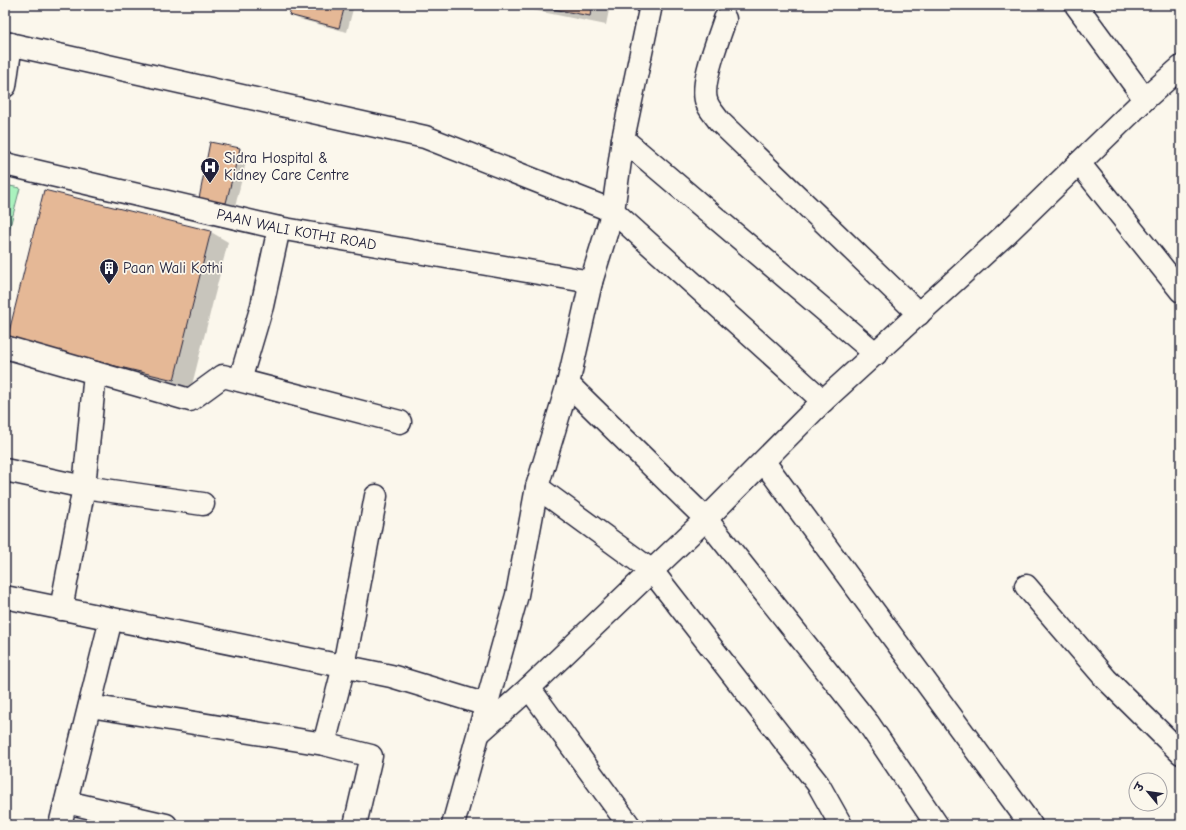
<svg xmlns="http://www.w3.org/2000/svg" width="1186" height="830" font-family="'Comic Neue','Playpen Sans Deva',sans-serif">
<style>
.green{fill:#aaf2be;stroke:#668a7c}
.shadow{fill:#0003}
.building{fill:#e5b896;stroke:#22223b}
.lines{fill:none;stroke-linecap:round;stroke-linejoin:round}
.minor-casing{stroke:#22223b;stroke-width:25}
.minor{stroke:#fbf7ec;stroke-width:22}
.labels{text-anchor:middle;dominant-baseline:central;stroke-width:3.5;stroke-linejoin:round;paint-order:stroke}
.poi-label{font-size:15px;fill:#22223b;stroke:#fbf7ec;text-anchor:start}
.street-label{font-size:15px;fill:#22223b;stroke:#fbf7ec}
</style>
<rect width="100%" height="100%" fill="#fbf7ec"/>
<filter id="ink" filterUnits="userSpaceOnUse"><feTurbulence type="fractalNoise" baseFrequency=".025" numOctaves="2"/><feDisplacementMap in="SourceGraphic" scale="8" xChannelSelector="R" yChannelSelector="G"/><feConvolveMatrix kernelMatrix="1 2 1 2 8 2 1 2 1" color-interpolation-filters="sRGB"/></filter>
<g filter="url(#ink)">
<path class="green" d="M5 185 20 188 5 246Z"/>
<g class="shadow">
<path d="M293 5H354L347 32 299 19 290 15Z"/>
<path d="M508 5H610L606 25Z"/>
<path d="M210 143 240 149 248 154 235 207 207 208Z"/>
<path d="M211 232 228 242 191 389 25 349Z"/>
</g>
<g class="building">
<path d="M292 5H345L339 28 289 15Z"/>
<path d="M532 5H592L590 16Z"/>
<path d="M210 142 240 148 226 203 198 204Z"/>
<path d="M44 190 211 231 174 380 7 340Z"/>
</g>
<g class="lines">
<defs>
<g id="minor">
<path d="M1076 5 1145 99"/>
<path d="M725 19C719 38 699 85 707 103 709 109 715 115 719 121L919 314"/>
<path d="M5 43 425 137 613 211 823 401"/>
<path d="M5 86 11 44"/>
<path d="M623 139 876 354"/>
<path d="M1079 163 1181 291"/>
<path id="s1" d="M5 164 279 228 591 282"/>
<path d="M5 347 190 400 223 376 400 422"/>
<path d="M240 380 262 306 279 228"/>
<path d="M568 384 706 519 868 723 937 825"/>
<path d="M764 462 1031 825"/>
<path d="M5 470 84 487 203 504"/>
<path d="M537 487 652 571 818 784 841 825"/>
<path d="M1026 586 1106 679 1181 753"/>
<path d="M5 597 391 676 487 705"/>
<path d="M61 609 84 487 95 373"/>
<path d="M529 688 629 825"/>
<path d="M90 706 324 744 371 756 355 825"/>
<path d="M479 733 529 688 706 519 823 401 1006 234 1145 99 1181 67"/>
<path d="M324 744 344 666 376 496"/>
<path d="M66 802 166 825"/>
<path d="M60 825 111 619"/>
<path d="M453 825 517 595 537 487 568 384 591 282 613 211 623 139 651 5"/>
</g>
</defs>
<use href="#minor" class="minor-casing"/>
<use href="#minor" class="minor"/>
</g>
</g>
<defs>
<symbol id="hospital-pin" viewBox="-11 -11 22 30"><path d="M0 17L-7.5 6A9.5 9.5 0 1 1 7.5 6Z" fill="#22223b" stroke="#fbf7ec"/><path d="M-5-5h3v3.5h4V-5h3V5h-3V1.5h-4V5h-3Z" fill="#fff"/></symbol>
<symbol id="building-pin" viewBox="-11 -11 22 30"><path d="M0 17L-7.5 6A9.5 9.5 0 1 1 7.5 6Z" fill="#22223b" stroke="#fbf7ec"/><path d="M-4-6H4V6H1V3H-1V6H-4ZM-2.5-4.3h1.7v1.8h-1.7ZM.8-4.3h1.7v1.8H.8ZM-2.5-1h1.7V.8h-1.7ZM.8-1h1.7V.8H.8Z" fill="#fff"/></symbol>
</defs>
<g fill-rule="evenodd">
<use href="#hospital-pin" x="199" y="156" width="22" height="30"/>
<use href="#building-pin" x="98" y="257" width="22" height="30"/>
</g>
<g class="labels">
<g class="poi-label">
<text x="224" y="158">Sidra Hospital &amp;<tspan x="224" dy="17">Kidney Care Centre</tspan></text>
<text x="123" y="268">Paan Wali Kothi</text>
</g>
<g class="street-label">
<text stroke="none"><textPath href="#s1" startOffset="299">PAAN WALI KOTHI ROAD</textPath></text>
</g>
</g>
<rect width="1186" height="830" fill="none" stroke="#fbf7ec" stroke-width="20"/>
<rect x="10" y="10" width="1166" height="810" fill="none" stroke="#22223b" stroke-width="1.5" filter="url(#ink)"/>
<g transform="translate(1148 792) rotate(299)"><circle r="19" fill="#fbf7ec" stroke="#a4a2a5"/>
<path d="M0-3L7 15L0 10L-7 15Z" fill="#22223b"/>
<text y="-6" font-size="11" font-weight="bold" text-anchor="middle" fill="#22223b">उ</text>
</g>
</svg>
